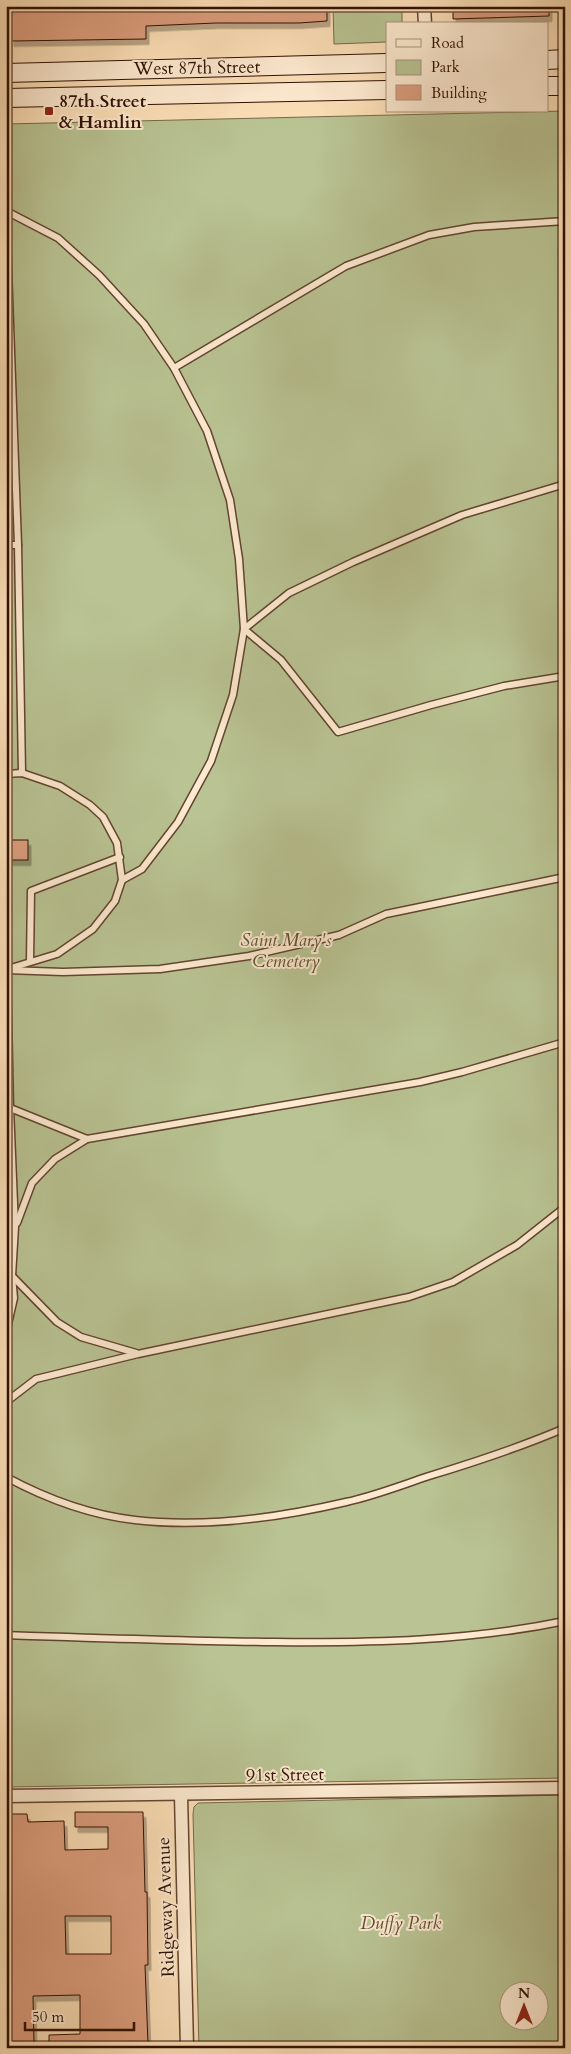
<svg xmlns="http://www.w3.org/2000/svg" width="571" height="2054" font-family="Cardo,serif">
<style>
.green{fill:#b9c393;stroke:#746a4a;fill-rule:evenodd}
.building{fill:#dd9e7e;stroke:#301002;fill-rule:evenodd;filter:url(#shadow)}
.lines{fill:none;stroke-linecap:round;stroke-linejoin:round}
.lane-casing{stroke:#63442f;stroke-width:9}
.street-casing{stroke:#63442f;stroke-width:15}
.secondary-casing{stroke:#301002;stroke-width:20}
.lane{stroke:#fdead0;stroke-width:6}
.street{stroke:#fdead0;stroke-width:12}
.secondary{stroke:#fdead0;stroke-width:18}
.poi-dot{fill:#8f2418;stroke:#fdead0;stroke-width:2}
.labels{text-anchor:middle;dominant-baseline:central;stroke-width:4;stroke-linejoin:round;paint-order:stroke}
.street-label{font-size:18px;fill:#301002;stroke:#fdead0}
.poi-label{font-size:18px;font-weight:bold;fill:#301002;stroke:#fdead0;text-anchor:start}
.park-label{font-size:18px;font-style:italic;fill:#604f35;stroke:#fdead0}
</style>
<defs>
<filter id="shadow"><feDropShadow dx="3" dy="5.5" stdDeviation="0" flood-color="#0004"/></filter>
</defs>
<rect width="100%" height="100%" fill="#fcdfb7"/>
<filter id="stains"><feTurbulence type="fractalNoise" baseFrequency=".004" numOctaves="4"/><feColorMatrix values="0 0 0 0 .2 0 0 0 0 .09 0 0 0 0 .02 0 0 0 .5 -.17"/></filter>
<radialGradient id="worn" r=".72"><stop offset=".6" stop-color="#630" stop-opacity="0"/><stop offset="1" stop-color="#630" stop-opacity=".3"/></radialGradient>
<g class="green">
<path d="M333 6H402V24H387V42L334 44Z"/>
<path d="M565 111V1778L6 1787V124Z"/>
<path d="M565 1795V2048H199L193 1814 194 1807 198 1803ZM508 1992H538V2022H508Z"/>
</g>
<g class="building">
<path d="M32 6H327V21L299 23H216L146 26V39L11 41 10 8Z"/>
<path d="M453 6H549V16L453 19Z"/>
<rect x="6" y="840" width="22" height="20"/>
<path d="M75 1812H143L145 1892H147L148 1965H145L148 2044 98 2045V2048H49V2035L80 2034V1995L33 1996 34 2045H6V1814H27L28 1822 64 1821 65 1850 108 1849V1827H75ZM65 1916H111V1954H66Z"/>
</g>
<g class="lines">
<defs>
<g id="lane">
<path d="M6 211 58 238 99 275 144 324 174 368 207 431 230 500 239 559 244 629 233 695 211 761 178 822 142 869 122 880"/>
<path d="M6 213 18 545 22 773"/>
<path d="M174 368 346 266 429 235 474 227 565 221"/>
<path d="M565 484 462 515 353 562 289 593 244 629 281 660 338 732 431 705 504 686 565 676"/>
<path d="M6 545H18"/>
<path d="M6 774 22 773 60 786 90 805 103 817 117 843 122 880 115 901 93 929 57 954 11 968"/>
<path d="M30 961 31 891 120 857"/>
<path d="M6 970 63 972 160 969 249 956 339 935 386 914 565 877"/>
<path d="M6 1109 10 1108 87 1139 420 1082 462 1072 565 1042"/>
<path d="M17 1223 32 1183 55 1159 87 1139"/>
<path d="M6 1275 12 1276 57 1322 81 1337 136 1353"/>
<path d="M6 1333 14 1298 12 1276 15 1227 10 1108 7 970"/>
<path d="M6 1402 36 1379 138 1354 409 1297 453 1282 517 1245 565 1207"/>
<path d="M6 1477C45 1498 91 1515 135 1520 204 1528 278 1518 346 1502 374 1496 402 1485 429 1476 475 1462 521 1447 565 1428"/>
<path d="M6 1635C96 1638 185 1641 275 1642 372 1643 469 1641 565 1621"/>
</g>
<g id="street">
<path d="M424 6 425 24"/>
<path d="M181 1795 187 2048"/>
<path d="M6 1796 565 1788"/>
</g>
<g id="secondary">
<path d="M547 60 565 59"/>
<path d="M6 73 387 63"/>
<path d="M547 86H565"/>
<path d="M6 98 387 90"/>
</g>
</defs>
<use href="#lane" class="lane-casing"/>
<use href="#street" class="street-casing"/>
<use href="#secondary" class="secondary-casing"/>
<use href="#lane" class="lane"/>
<use href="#street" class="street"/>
<use href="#secondary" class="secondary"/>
</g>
<rect class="poi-dot" x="44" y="106" width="10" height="10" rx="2.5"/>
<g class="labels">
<g class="street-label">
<text transform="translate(197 68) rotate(-1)">West 87th Street</text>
<text transform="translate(285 1775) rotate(-1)">91st Street</text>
<text transform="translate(166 1907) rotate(-92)">Ridgeway Avenue</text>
</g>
<g class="poi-label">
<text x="59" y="101">87th Street<tspan x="59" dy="21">&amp; Hamlin</tspan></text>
</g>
<g class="park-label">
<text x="286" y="940">Saint Mary's<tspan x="286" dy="21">Cemetery</tspan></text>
<text x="401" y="1923">Duffy Park</text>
</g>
</g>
<rect width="571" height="2054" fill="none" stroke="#fcdfb7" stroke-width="25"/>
<rect x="8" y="8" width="556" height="2039" fill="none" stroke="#301002" stroke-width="2.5"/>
<rect x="12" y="12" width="546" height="2029" fill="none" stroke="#301002"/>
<rect x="386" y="22" width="162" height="90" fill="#fdead0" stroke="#ab937e"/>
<rect x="396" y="39" width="25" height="8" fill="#fdead0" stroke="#ab937e"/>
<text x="431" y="48" font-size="15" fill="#301002">Road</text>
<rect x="396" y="60" width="25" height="15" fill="#b9c393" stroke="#ab937e"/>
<text x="431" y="72" font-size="15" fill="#301002">Park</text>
<rect x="396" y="85" width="25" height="15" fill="#dd9e7e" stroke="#ab937e"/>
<text x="431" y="98" font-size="15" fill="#301002">Building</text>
<g transform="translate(524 2006)"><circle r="24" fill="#fdead0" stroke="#ab937e"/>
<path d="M0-4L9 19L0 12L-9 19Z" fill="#8f2418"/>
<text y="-8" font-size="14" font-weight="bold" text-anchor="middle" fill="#301002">N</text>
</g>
<path d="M25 2022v8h109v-8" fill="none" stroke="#301002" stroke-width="2.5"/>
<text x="32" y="2022" font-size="15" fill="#301002" stroke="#fdead0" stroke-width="4" paint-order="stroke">50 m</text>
<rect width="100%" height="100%" filter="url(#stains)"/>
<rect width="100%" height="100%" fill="url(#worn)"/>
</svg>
